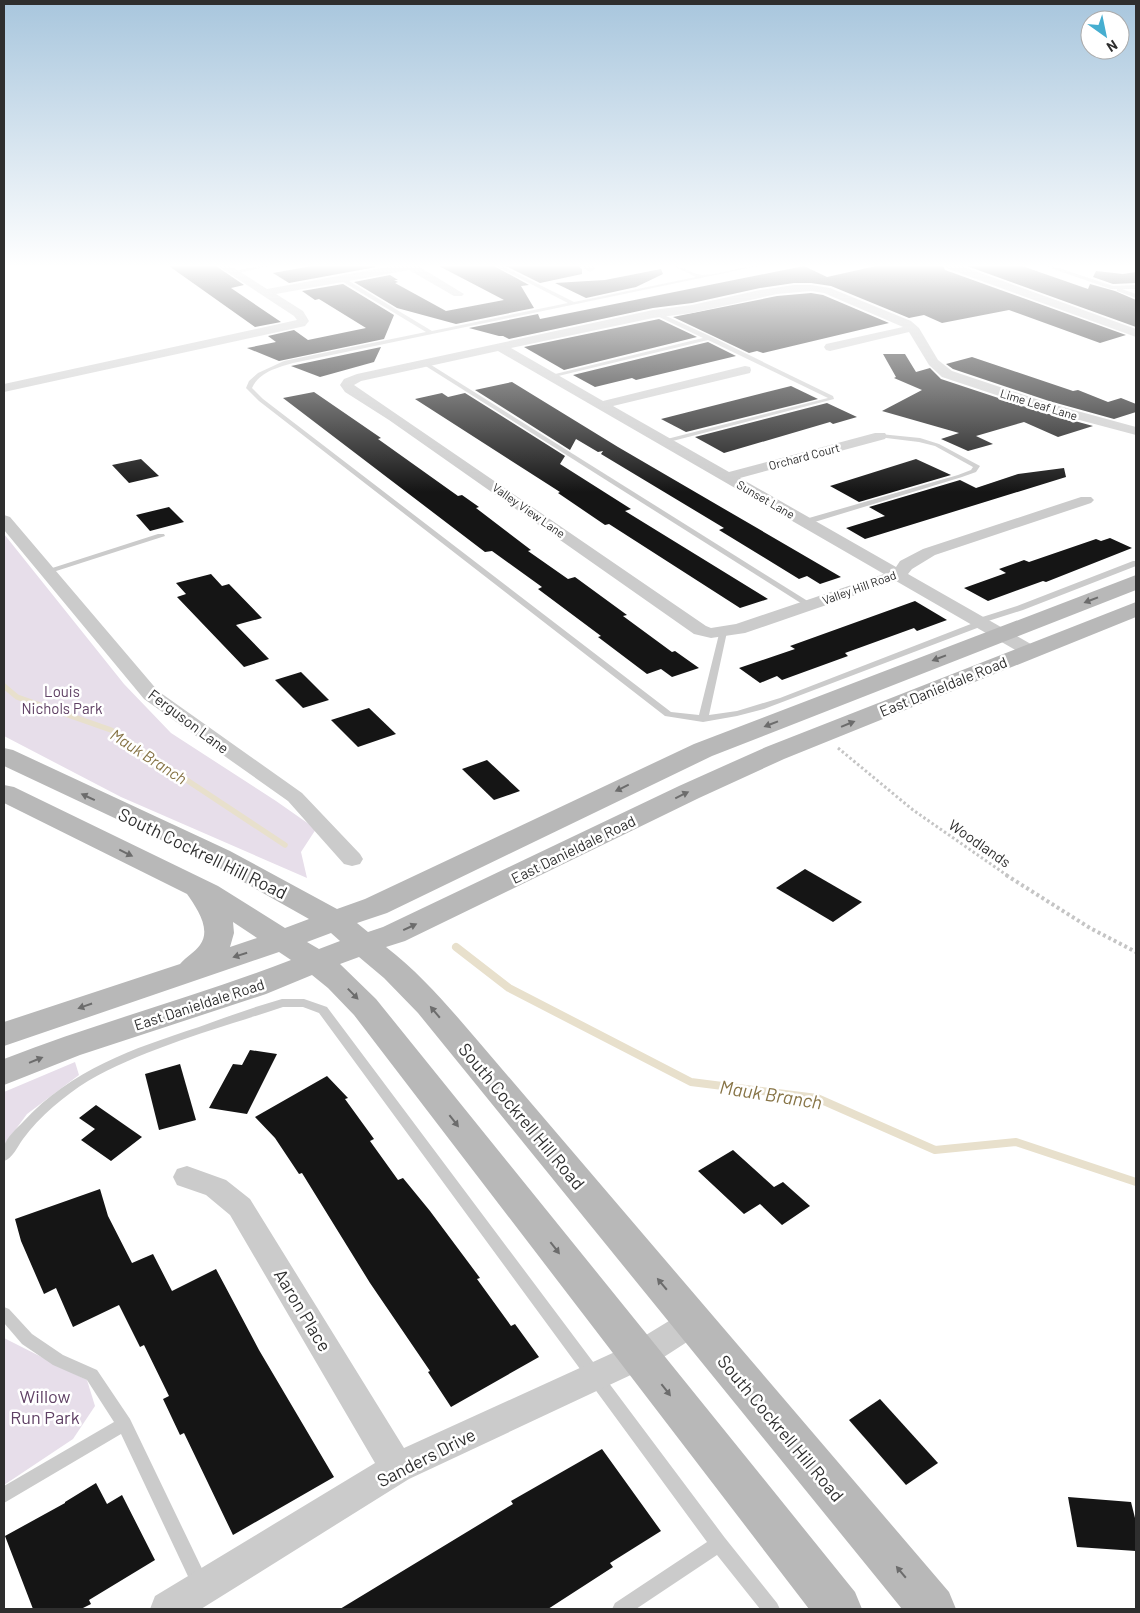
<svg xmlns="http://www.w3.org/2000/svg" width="1140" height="1613" font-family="Barlow,sans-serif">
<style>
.green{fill:#e7deea}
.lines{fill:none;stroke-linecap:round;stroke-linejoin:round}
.stream-far1{stroke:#e8e0cc;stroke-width:5.5}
.stream{stroke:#e8e0cc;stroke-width:8}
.building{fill:#151515}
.path-far1{stroke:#c5c5c5;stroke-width:3;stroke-dasharray:2.5 2.5;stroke-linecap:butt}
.path{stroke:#c5c5c5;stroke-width:4;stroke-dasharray:3 3;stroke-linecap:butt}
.service{fill:#cbcbcb;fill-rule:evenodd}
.minor{fill:#cbcbcb;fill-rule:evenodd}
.secondary{fill:#b8b8b8;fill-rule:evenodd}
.oneway{fill:#6c6c6c}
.labels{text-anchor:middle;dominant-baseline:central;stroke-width:5;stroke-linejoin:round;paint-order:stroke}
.far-street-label{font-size:12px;fill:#2e2e2e;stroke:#fff}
.street-label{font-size:15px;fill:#2e2e2e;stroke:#fff}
.park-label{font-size:15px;fill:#604165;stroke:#fff}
.water-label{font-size:16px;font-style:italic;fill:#877446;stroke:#fff}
.near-street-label{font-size:18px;fill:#2e2e2e;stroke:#fff}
.near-park-label{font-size:18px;fill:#604165;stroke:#fff}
.near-water-label{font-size:19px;font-style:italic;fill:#877446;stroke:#fff}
</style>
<rect width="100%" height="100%" fill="#fff"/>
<g class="green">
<path d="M4 534 124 684 171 733 276 801 316 829 301 852 307 878 121 797 4 736Z"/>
<path d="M75 1062 79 1075 27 1114 4 1145V1092Z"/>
<path d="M4 1338 87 1380 95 1406 73 1439 4 1485Z"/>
</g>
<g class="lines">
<path class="stream-far1" d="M4 686 17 697 111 730 285 845"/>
<path class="stream" d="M456 947 509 988 691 1082 817 1098 935 1150 1016 1142 1136 1182"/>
</g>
<g class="building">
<path d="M169 266H216L244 285 231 288 281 322 255 327Z"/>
<path d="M312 266H374L376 267 289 283 273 273Z"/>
<path d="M439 266H494L529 285 521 286 534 308 456 324 397 308 354 282 390 275 398 280H394L398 282 395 283 446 311 504 300Z"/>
<path d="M506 266H578L582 269V274L540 283Z"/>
<path d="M804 266 827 277 876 266H943L945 270 1126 335 1100 343 1009 310 942 323 924 315 909 318 831 286 811 283H794L760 288 692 303 653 308 509 339 503 336H499L469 328 538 314 540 319Z"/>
<path d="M967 266H1022L1088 289 1090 284 1115 291 1136 300V327Z"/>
<path d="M661 269 663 274 636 287 586 298 555 283 605 280Z"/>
<path d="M1096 271 1123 274 1136 272V283L1113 284 1093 277Z"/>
<path d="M343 284 394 315 384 339 279 361 247 348 276 342 268 336 294 330 308 340 366 328 319 299 315 300 302 291Z"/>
<path d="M811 293 823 295 889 323 763 353 757 351 749 353 673 317 777 296Z"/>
<path d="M659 319 697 337 564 370 524 347Z"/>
<path d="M708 342 736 356 636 380 632 378 595 387 573 375Z"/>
<path d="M381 347 374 362 320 377 291 366Z"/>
<path d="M883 354H905L916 372 930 368 941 379 1038 411 1093 426 1058 437 1024 422 976 436 993 444 968 451 941 439 959 433 882 411 922 390 894 378 896 377Z"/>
<path d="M972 357 1073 391 1078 390 1108 402 1121 398 1136 404V412L1114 419 1049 401 953 369 946 364Z"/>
<path d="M512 382 618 447 841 577 820 584 807 576 799 579 719 530 724 528 601 454 603 451 598 452 576 439 570 450 475 390Z"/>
<path d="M791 386 818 399 686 432 661 419Z"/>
<path d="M314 392 381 438 378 439 458 496 462 495 479 507 476 508 531 550 528 551 568 579 575 577 627 615 623 616 672 652 675 651 699 668 672 677 661 669 647 674 598 637 601 636 538 589 542 587 492 551 485 552 283 398Z"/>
<path d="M442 393 448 397 465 393 565 456 560 464 631 509 625 511 768 599 740 608 609 524 605 525 558 493 560 492 415 399Z"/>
<path d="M827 403 857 417 833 424 830 422 724 453 695 437Z"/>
<path d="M141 459 159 476 129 483 112 465Z"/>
<path d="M916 459 951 475 859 502 830 486Z"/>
<path d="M1064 468 1066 477 865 539 846 528 885 516 869 507 960 480 976 488 1018 474Z"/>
<path d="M169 507 184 522 150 531 136 515Z"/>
<path d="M1110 538 1132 548 1046 582 1043 581 988 601 964 588 1006 573 999 569 1024 560 1029 562 1096 539 1101 541Z"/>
<path d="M211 574 222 586 229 584 262 618 236 625 269 659 244 667 177 597 186 594 176 583Z"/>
<path d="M915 601 947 620 917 631 914 628 845 653 848 656 782 680 777 676 760 683 739 668 795 649 790 646Z"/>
<path d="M301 672 329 700 303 708 275 680Z"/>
<path d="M369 708 396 734 358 747 331 720Z"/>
<path d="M487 760 520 791 494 800 462 769Z"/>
<path d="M805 869 862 902 833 922 776 888Z"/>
<path d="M250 1050 277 1054 247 1114 209 1108 233 1064 242 1065Z"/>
<path d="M180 1064 196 1120 159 1130 145 1074Z"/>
<path d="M327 1076 348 1098 345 1099 374 1139 370 1141 398 1180 403 1178 430 1211 480 1278 477 1279 511 1326 515 1324 539 1357 451 1407 428 1372 430 1371 370 1283 302 1173 299 1174 275 1138 255 1117Z"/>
<path d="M96 1105 142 1137 111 1161 81 1140 95 1129 79 1118Z"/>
<path d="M733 1150 774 1187 783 1182 810 1206 782 1225 760 1204 744 1214 698 1171Z"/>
<path d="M100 1189 108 1216 132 1263 153 1254 172 1291 216 1269 259 1350 334 1477 233 1535 184 1433 180 1435 163 1399 169 1396 144 1345 140 1347 119 1305 73 1327 56 1288 44 1294 21 1241 15 1219Z"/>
<path d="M880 1399 938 1463 906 1485 849 1420Z"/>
<path d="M602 1449 661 1531 610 1563 613 1567 548 1609H340L513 1504 511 1501Z"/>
<path d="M96 1483 107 1504 122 1495 155 1560 89 1600 91 1604 81 1609H33L5 1536 65 1503V1502Z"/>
<path d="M1068 1497 1131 1502 1136 1522V1551L1077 1547Z"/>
</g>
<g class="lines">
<path class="path-far1" d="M838 748 913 810 1008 876"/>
<path class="path" d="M1006 875 1090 928 1136 952"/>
<g class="service">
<path d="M257 266H269L233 274 230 272Z"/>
<path d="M496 266H502L574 302 696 277 674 266C684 266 693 275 703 275 722 275 739 266 758 266L293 363C279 367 259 372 252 388L263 399 671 712 699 715 720 630 723 629 727 632 709 715 737 711 780 698 976 622V619L1017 606 1133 561H1136V566L1023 610 985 622V625L764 709 737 716 703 722 665 716 259 401 246 388 249 381 258 373 284 361 426 332 340 280V278H344L432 331 568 303Z"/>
<path d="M1045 266H1053L1113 286 1136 285V289H1122L1136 294V298L1117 291V289H1111Z"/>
<path d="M655 311 712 337 833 396 834 399 665 443 663 442V440L828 398 708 340 550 378 547 376 703 338 653 314 652 313Z"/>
<path d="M424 363H428L814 605 810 607H807L424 365Z"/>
<path d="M880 434 920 438 939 444 980 466 976 472 962 477 808 524H802V520L958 475 971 470 973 467 935 446 919 442 878 437V435Z"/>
<path d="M158 534H164L165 536 50 573H47L43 571Z"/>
<path d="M282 999H304L327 1007 725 1538 777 1603 780 1609H760L717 1555 636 1609H612L615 1603 707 1542 319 1013 303 1007H283C220 1028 145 1048 88 1081 64 1096 40 1116 23 1139 18 1146 12 1159 4 1161 4 1157 3 1150 4 1146 7 1137 17 1128 23 1122 72 1069 132 1049 199 1027 226 1017 254 1007 282 999Z"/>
<path d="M4 1307 9 1309 32 1334 63 1355 97 1370 130 1419 206 1577 209 1583 206 1589 200 1592 194 1589 121 1434 4 1503V1486L114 1422 87 1380 53 1365 22 1344 4 1323Z"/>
</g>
<g class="minor">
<path d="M218 266H231L267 289 393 266H418L464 294 462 296H454L409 270 276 294 303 311 309 321 305 326 4 392V384L297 320 294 316Z"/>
<path d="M580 266H593L595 269 590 272Z"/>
<path d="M945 266H961L1136 329V337L946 268Z"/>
<path d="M794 285H811L830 288 911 321 919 328 938 360 952 371 1048 403 1136 427V435L1038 409 942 377 929 365 909 332 830 351 826 350 824 347 826 344 903 327 824 293 811 291 777 294 692 313 653 318 511 348 603 401 745 366 750 367 751 370 750 373 613 406 729 472 875 433H885L887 436 885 439 740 478 896 567 900 561 923 549 1081 497H1091L1094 500 1091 503 935 555 912 569 908 574 1036 647 1039 651 1036 655 1030 656 1024 655 896 581 745 633 711 638 694 634 389 420 345 392 340 385 344 379 357 374 653 310 692 305 760 290ZM498 351 884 574 736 624 711 628 706 626 354 385 361 381Z"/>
<path d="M4 515 10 517 158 691 302 793 360 854 363 859 360 864 352 866 344 864 288 801 144 699 4 530Z"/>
<path d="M187 1166 226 1180 250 1199 404 1448 628 1346 682 1313 693 1309 704 1313 709 1322 704 1331 650 1366 409 1479 201 1609H150L155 1596 375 1463 230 1215 206 1195 177 1185 173 1177 177 1169Z"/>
</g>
<path class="secondary" d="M1136 575V590L712 756 387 913 357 923 368 932 383 927 679 786 766 747 1136 602V617L784 759 699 798 405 941 386 947C421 974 449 1007 478 1041L949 1592 956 1609H902L418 1013 384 978 359 957 340 964 376 999 855 1592 862 1609H809L354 1015 328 988 312 975 266 994 80 1055 4 1085V1059C98 1022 196 997 291 960L279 952 4 1046V1022L180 964C186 957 195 952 200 945 212 929 196 907 187 894L4 803V785L14 787 218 886 285 928 309 919 210 863 4 766V748L13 750 230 851 337 909 365 899 694 744ZM233 922 257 938 230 947 234 933ZM331 933 340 941 319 949 307 942Z"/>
</g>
<defs><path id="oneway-solid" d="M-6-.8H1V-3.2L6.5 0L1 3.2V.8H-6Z" transform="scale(1.25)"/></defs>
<g class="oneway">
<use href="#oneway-solid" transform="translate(1091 600) rotate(159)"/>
<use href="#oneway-solid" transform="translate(939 658) rotate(159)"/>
<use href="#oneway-solid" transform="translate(771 724) rotate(159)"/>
<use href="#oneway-solid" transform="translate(848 724) rotate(-22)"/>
<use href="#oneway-solid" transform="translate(622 788) rotate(154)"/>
<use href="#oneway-solid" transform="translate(682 795) rotate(-26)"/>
<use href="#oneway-solid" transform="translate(88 797) rotate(-155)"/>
<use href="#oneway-solid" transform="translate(126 853) rotate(26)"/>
<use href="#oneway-solid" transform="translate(410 927) rotate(-25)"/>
<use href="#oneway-solid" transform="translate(240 955) rotate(162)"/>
<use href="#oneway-solid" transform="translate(353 994) rotate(46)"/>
<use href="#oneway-solid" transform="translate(85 1006) rotate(161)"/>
<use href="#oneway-solid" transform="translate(435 1012) rotate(-130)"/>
<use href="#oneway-solid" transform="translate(36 1060) rotate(-22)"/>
<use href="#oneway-solid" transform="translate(454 1121) rotate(52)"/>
<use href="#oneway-solid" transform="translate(555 1248) rotate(52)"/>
<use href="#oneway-solid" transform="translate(662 1284) rotate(-130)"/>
<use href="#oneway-solid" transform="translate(666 1390) rotate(52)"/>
<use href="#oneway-solid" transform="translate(901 1572) rotate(-130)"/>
</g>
<linearGradient id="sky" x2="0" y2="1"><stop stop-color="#a8c6dd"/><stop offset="0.54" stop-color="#fff"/><stop offset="1" stop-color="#fff" stop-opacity="0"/></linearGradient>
<rect width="1140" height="492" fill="url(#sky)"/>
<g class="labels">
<g class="far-street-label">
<text transform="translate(1039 404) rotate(17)">Lime Leaf Lane</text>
<text transform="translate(804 456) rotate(-15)">Orchard Court</text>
<text transform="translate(766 499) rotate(30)">Sunset Lane</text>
<text transform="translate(529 510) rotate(35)">Valley View Lane</text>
<text transform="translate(859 587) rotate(-20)">Valley Hill Road</text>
</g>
<g class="street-label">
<text transform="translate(943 686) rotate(-22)">East Danieldale Road</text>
<text transform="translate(189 721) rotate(37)">Ferguson Lane</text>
<text transform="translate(980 843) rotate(35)">Woodlands</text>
<text transform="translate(573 849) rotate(-26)">East Danieldale Road</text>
<text transform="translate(199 1004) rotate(-18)">East Danieldale Road</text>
</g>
<g class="park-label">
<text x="62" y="691">Louis<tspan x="62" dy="17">Nichols Park</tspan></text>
</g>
<g class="water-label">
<text transform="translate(149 756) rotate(33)">Mauk Branch</text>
</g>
<g class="near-street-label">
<text transform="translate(203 853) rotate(26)">South Cockrell Hill Road</text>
<text transform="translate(522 1116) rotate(50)">South Cockrell Hill Road</text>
<text transform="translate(303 1310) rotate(59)">Aaron Place</text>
<text transform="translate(781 1428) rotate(50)">South Cockrell Hill Road</text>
<text transform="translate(426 1457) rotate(-27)">Sanders Drive</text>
</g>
<g class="near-park-label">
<text x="45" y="1396">Willow<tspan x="45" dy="21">Run Park</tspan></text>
</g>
<g class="near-water-label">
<text transform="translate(771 1094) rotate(9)">Mauk Branch</text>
</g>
</g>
<rect width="1140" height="1613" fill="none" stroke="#2e2e2e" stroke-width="10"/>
<g transform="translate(1105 35) rotate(147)"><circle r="24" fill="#ffffff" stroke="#ababab"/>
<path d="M0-4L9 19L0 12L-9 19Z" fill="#46aed0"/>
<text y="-8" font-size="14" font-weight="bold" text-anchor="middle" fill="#2e2e2e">N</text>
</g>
</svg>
